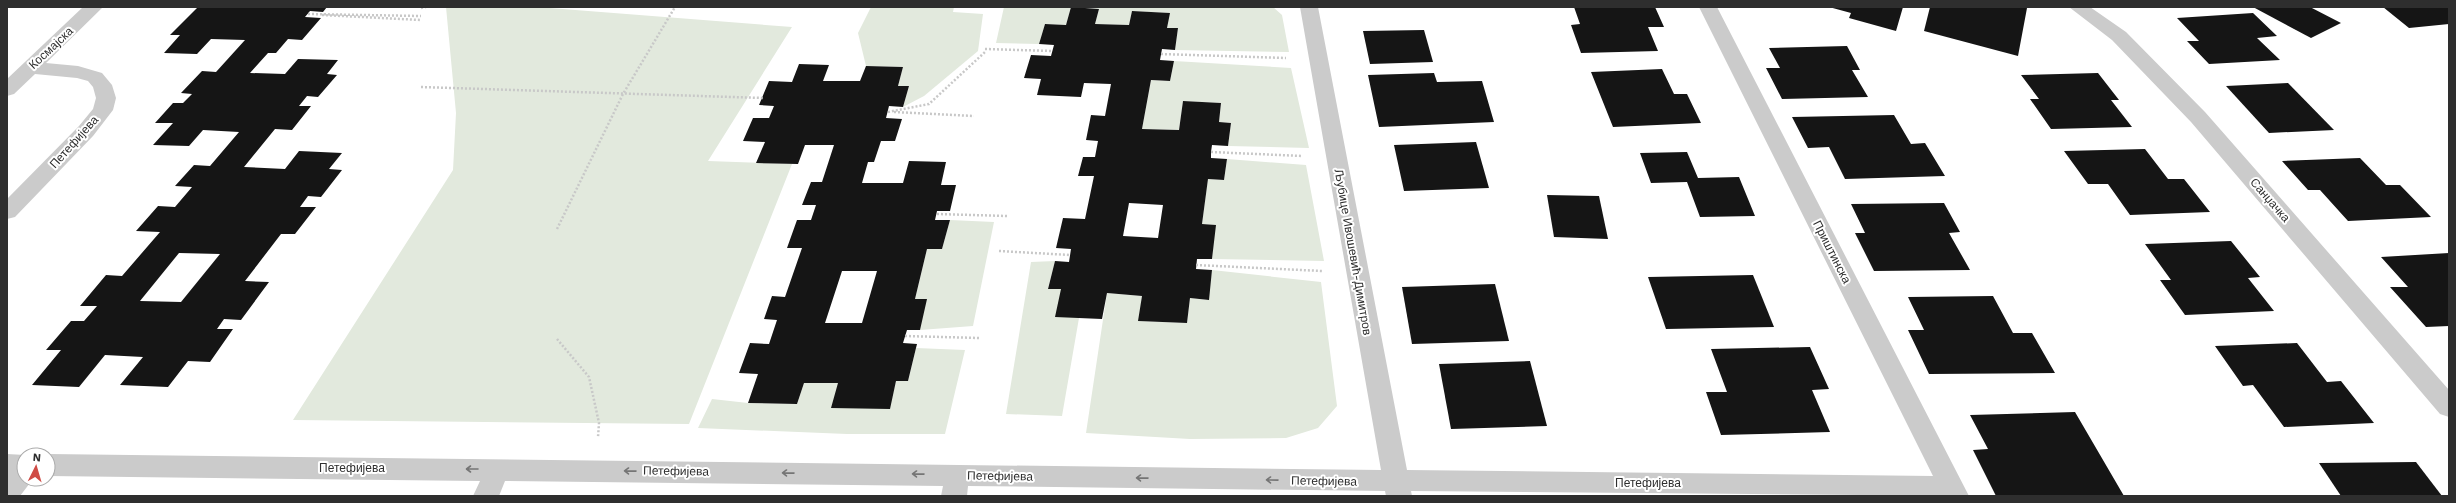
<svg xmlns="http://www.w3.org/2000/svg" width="2456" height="503" font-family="'Work Sans',sans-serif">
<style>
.green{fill:#e2e9dd}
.building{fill:#151515;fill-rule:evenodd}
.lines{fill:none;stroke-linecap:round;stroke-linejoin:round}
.path{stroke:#c8c8c8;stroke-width:2.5;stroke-dasharray:2 2;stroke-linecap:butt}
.minor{fill:#cbcbcb;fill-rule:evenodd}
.oneway{stroke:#757575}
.labels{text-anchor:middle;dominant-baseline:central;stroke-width:4;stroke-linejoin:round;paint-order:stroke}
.street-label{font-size:12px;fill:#2e2e2e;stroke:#fff}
</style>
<rect width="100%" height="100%" fill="#fff"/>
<g class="green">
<path d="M446 7H537L792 27 708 161 792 164 689 424 293 420 453 170 456 113Z"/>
<path d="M871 7H954L953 12 983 14 978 51 924 96 903 107 909 86H898L903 67 866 66 858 33Z"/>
<path d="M1004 7H1273L1282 15 1289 52 1175 50 1178 28H1167L1169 13 1132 11 1129 25 1095 24 1099 9 1071 7 1066 25 1045 24 1039 44 996 43Z"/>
<path d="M1174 61 1291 68 1309 148 1228 146 1231 123 1219 122 1221 103 1183 101 1179 130 1142 129 1151 80 1170 81Z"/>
<path d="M1227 159 1306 165 1324 261 1212 259 1215 225 1202 224 1208 179 1224 180Z"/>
<path d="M950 220 994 222 973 326 920 330 915 299 927 249H942Z"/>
<path d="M1055 261 1048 288 1061 289 1079 318 1062 416 1006 414 1031 262Z"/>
<path d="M1212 270 1321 282 1337 406 1318 428 1286 438 1190 439 1086 433 1107 293 1142 296 1139 321 1187 323 1190 298 1208 300Z"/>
<path d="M916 348 965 350 945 434H847L698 428 712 399 748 403 797 404 804 383H838L889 409 896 381H908Z"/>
</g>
<g class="building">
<path d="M198 7H327L323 12 310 11 305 17 321 18 302 40 288 39 276 53H268L250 73 285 74 298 59 338 60 327 74 337 75 318 97 307 96 299 106H311L292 130 275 129 244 167 285 169 299 151 342 153 329 169 342 170 321 197 308 196 300 207H316L295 234H281L245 281 269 282 241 320 224 319 217 329H233L210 362 188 361 168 387 120 385 143 357 105 355 79 387 32 385 61 350H46L71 321H84L97 306H80L106 275 122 276 160 232 136 231 158 206 175 207 192 187 175 186 194 165 210 166 239 132 203 130 189 146 153 145 173 123H155L173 103H183L192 94 181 93 202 71 216 72 245 40 211 39 197 54 164 53 180 35H170ZM179 253 220 254 181 302 140 301Z"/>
<path d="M1071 7 1099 9 1095 24 1129 25 1132 11 1170 13 1167 28H1178L1175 50 1162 49 1160 60 1174 61 1170 81 1151 80 1142 129 1179 130 1183 101 1221 103 1219 122 1231 123 1228 146 1212 145 1211 152V158L1227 159 1224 180 1208 179 1202 224 1216 225 1212 259H1197L1196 269 1212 270 1209 300 1190 298 1187 323 1138 321 1142 296 1107 293 1102 319 1055 317 1061 289H1048L1055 261 1069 262 1071 249 1056 248 1063 218 1085 219 1094 176H1078L1083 157H1095L1098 141 1086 140 1091 115 1105 116 1111 84 1084 83 1081 97 1037 95 1041 79 1024 78 1031 55 1051 56 1054 45 1039 44 1045 24 1066 25ZM1129 203 1163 205 1158 238 1123 236Z"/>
<path d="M1574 7H1655L1664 27H1648L1658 51 1581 53 1571 25 1580 24Z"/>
<path d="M1829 7H1903L1896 31 1849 18 1851 13Z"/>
<path d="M1930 7 2027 8 2018 56 1924 31Z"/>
<path d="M2253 7H2310L2341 23 2311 38Z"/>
<path d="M2383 7H2449V24L2409 28Z"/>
<path d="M2253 13 2277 36 2257 38 2280 60 2209 64 2187 41H2199L2177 18Z"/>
<path d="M1424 30 1433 62 1370 64 1363 31Z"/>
<path d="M1847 46 1860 70H1852L1868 97 1782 99 1766 68H1780L1769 48Z"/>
<path d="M799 64 829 65 823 81H860L866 66 903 67 898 86H909L903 107 889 106 886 118 902 119 895 141H881L874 162H868L862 183H903L909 161 946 162 941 185H956L950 211H937L935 220H950L942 249H927L915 299H927L920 330H907L903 343 917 344 916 348 908 381H896L890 409 831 408 838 383H804L797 404 748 403 758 374 739 373 750 343 769 344 777 320 764 319 772 296 785 297 802 248H787L797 220H811L816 205H802L811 182H822L834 145H805L798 164 756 163 765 142 743 141 753 118H769L774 106 759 105 769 81 792 82ZM842 271H877L862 323H825Z"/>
<path d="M1662 69 1674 94H1687L1701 123 1613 127 1591 72Z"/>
<path d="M1434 73 1437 82 1482 81 1494 122 1379 127 1368 75Z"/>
<path d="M2098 73 2119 100H2111L2132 127 2051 129 2030 99H2039L2021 75Z"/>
<path d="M2288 83 2334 130 2269 133 2226 86Z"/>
<path d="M1894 115 1911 144 1925 143 1945 176 1845 179 1829 147 1808 148 1792 117Z"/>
<path d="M1476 142 1489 188 1404 191 1394 145Z"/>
<path d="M2145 149 2168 179H2184L2210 212 2130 215 2108 184H2088L2064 151Z"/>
<path d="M1687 152 1698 178 1739 177 1755 216 1700 217 1687 182 1651 183 1640 153Z"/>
<path d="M2360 158 2386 185H2400L2431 217 2348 221 2320 190H2308L2282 161Z"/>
<path d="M1547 195 1599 196 1608 239 1554 237Z"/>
<path d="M1944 203 1960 232 1949 233 1970 270 1874 271 1855 233H1865L1851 204Z"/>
<path d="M2231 241 2260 277 2248 278 2274 311 2185 315 2160 280H2171L2145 244Z"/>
<path d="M2449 253V326L2426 327 2390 287H2408L2381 257Z"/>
<path d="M1753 275 1774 327 1666 329 1648 277Z"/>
<path d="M1495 284 1509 341 1412 344 1402 287Z"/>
<path d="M1993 296 2013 333H2032L2055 373 1929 374 1908 330H1924L1908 297Z"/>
<path d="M2297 343 2327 382 2341 381 2374 423 2284 427 2253 385 2243 386 2215 346Z"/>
<path d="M1810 347 1829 389 1812 390 1830 432 1721 435 1706 392H1727L1711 349Z"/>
<path d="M1530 361 1547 426 1451 429 1439 364Z"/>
<path d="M2075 412 2124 496H1996L1973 450 1988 449 1970 415Z"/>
<path d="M2416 462 2442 496H2341L2319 463Z"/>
</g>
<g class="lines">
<g class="path">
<path d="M421 8 426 7"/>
<path d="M308 14 421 16"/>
<path d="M322 15 421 20"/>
<path d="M985 49 1052 51"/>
<path d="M1161 54 1286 58"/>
<path d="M421 87 763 98"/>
<path d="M888 112 929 104 985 52"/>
<path d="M894 112 974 116"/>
<path d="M1211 152 1302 156"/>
<path d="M937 214 1007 216"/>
<path d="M557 229 623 94 675 7"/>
<path d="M999 251 1070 255"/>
<path d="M1196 265 1322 271"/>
<path d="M905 336 979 338"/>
<path d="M557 339 589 377 599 423 598 437"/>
</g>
<g class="minor">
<path d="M83 7H103L46 63 78 66 102 73 112 85 116 98 113 110 93 136 15 217 7 219V199L79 126 93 109 96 98 93 87 88 81 77 78 35 74 14 94 7 96V79Z"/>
<path d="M1300 7H1318L1407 470 1933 476 1699 7H1717L1969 496 1411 491 1412 496H1386L1385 491 968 486 967 496H941L943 486 505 481 499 496H473L480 481 48 476V454L1381 470Z"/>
<path d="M2069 7H2090L2126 32 2205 112 2449 390V417L2440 414 2191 122 2112 40Z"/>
<path d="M7 454 25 455 24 479H33L20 496H7Z"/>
</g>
</g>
<defs><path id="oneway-shaft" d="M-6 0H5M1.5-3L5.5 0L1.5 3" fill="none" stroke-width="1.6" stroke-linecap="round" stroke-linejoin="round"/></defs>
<g class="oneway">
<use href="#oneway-shaft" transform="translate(472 469) rotate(-180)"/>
<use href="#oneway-shaft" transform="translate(630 471) rotate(-179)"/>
<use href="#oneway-shaft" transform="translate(788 473) rotate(-179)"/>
<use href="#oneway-shaft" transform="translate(918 474) rotate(-179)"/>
<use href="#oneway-shaft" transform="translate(1142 478) rotate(-179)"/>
<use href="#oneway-shaft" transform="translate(1272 480) rotate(-179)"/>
</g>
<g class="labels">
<g class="street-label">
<text transform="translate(51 48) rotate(-43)">Космајска</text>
<text transform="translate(74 142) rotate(-48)">Петефијева</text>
<text transform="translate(2270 200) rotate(49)">Санџачка</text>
<text transform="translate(1353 252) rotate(80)">Љубице Ивошевић-Димитров</text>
<text transform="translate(1832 252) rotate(63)">Приштинска</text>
<text x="352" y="468">Петефијева</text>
<text transform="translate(676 471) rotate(1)">Петефијева</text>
<text transform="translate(1000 476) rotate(1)">Петефијева</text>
<text transform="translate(1324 481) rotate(1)">Петефијева</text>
<text x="1648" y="483">Петефијева</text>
</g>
</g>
<rect width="2456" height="503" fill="none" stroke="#2e2e2e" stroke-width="16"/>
<g transform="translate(36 467) rotate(5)"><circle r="19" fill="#ffffff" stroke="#ababab"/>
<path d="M0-3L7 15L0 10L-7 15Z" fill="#cf4b45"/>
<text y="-6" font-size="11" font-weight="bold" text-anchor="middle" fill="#2e2e2e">N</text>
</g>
</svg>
